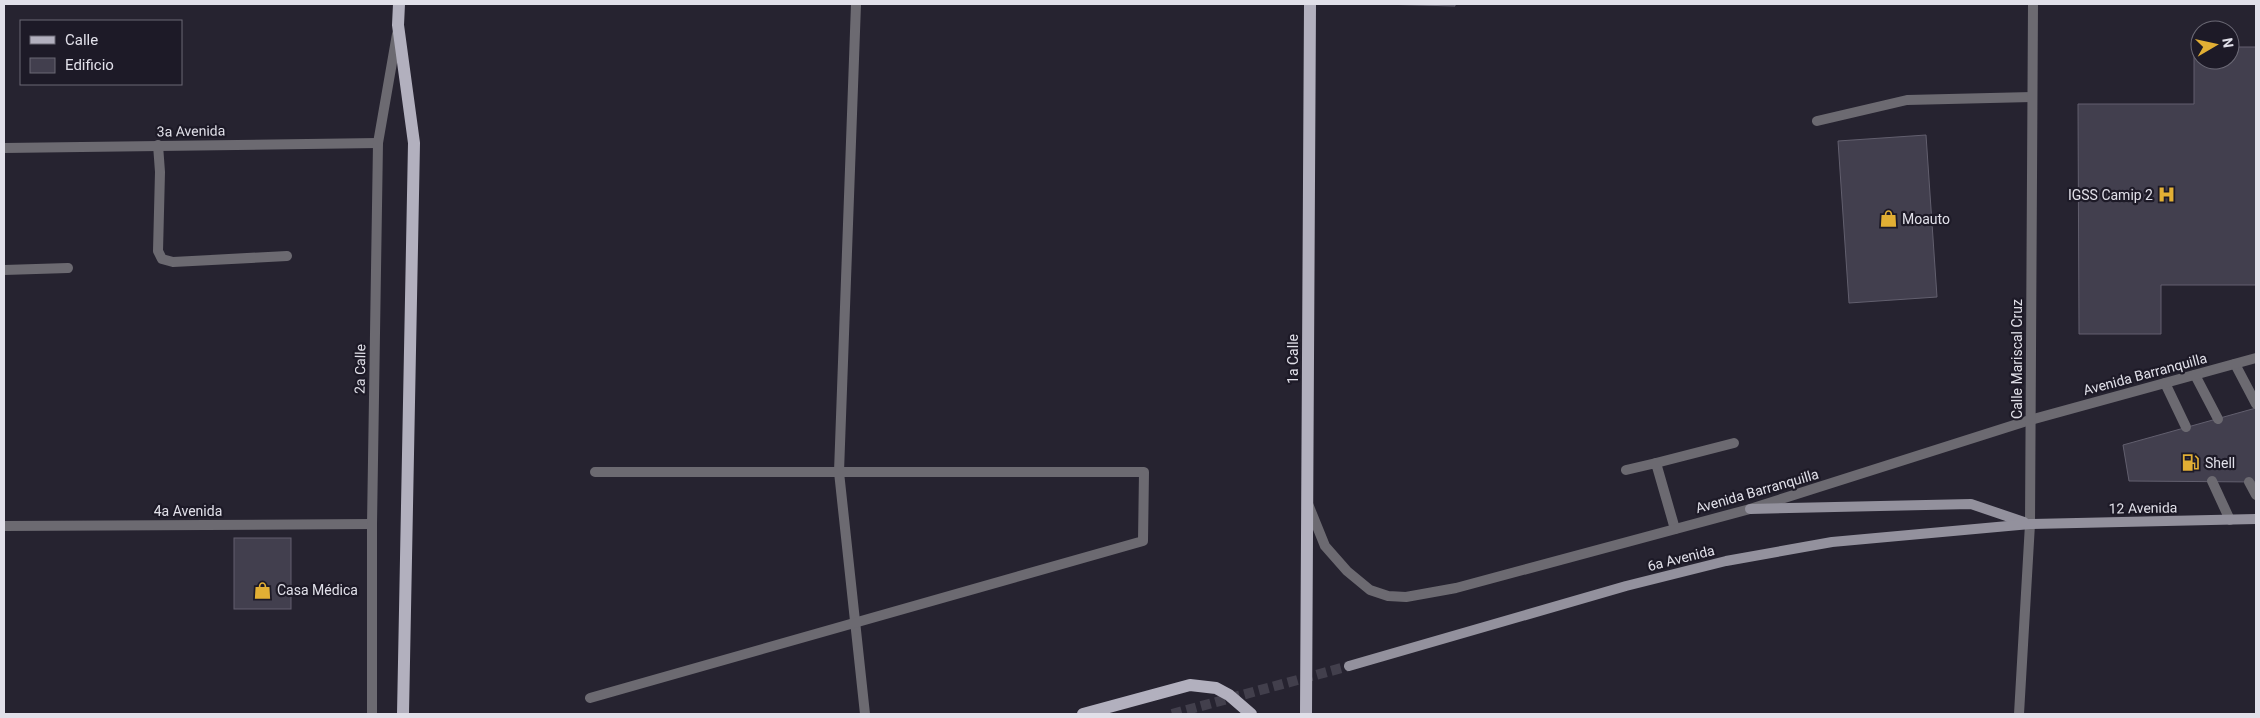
<svg xmlns="http://www.w3.org/2000/svg" width="2260" height="718" font-family="Roboto,sans-serif">
<style>
.building{fill:#423f4e;stroke:#625f6e}
.lines{fill:none;stroke-linecap:round;stroke-linejoin:round}
.secondary-tunnel{stroke:#423f4c;stroke-width:10;stroke-dasharray:10 5;stroke-linecap:butt}
.service{stroke:#6c6a71;stroke-width:10}
.minor{stroke:#6c6a71;stroke-width:10}
.tertiary{stroke:#6c6a71;stroke-width:10}
.secondary{stroke:#93919d;stroke-width:10}
.primary{stroke:#b2b0be;stroke-width:12}
.labels{text-anchor:middle;dominant-baseline:central;stroke-width:4.5;stroke-linejoin:round;paint-order:stroke}
.street-label{font-size:14px;fill:#e1e0e9;stroke:#1d1a27}
.poi-label{font-size:14px;fill:#e1e0e9;stroke:#1d1a27;text-anchor:start}
</style>
<rect width="100%" height="100%" fill="#262330"/>
<g class="building">
<path d="M1379 4H1455V6Z"/>
<path d="M2194 47H2200V60H2230V47H2256V285H2161V334H2079L2078 104H2194Z"/>
<path d="M1926 135 1937 297 1849 303 1838 141Z"/>
<path d="M2256 408V482L2129 481 2123 445Z"/>
<rect x="234" y="538" width="57" height="71"/>
</g>
<g class="lines">
<path class="secondary-tunnel" d="M1172 714 1349 666"/>
<g class="service">
<path d="M856 4 839 472 865 714"/>
<path d="M1817 121 1907 100 2032 97"/>
<path d="M158 145 160 172 158 251 162 259 173 262 287 256"/>
<path d="M4 270 68 268"/>
<path d="M2235 364 2256 404"/>
<path d="M2195 375 2218 419"/>
<path d="M2165 383 2186 427"/>
<path d="M1656 463 1734 443"/>
<path d="M1626 470 1656 463 1675 529"/>
<path d="M2212 481 2230 520"/>
<path d="M2249 482 2256 495"/>
<path d="M590 698 1143 541 1144 472H595"/>
</g>
<g class="minor">
<path d="M4 148 378 143"/>
<path d="M2030 420 2256 358"/>
<path d="M4 526 372 524"/>
</g>
<g class="tertiary">
<path d="M1308 504 1325 546 1347 571 1370 590 1388 596 1406 597 1456 588 1750 509 2030 420"/>
<path d="M372 714V524L378 143 397 34"/>
<path d="M2019 714 2030 524 2033 4"/>
</g>
<g class="secondary">
<path d="M1750 509 1971 504 2024 522"/>
<path d="M1349 666 1626 586 1726 561 1832 542 2030 524 2256 519"/>
</g>
<g class="primary">
<path d="M399 4 398 25 414 143 403 714"/>
<path d="M1083 714 1190 685 1216 688 1229 695 1251 714"/>
<path d="M1306 714 1310 4"/>
</g>
</g>
<defs>
<symbol id="hospital-bare" viewBox="-9 -9 18 18"><path d="M-5-5h3v3.5h4V-5h3V5h-3V1.5h-4V5h-3Z" fill="#e2af34" stroke="#1d1a27" stroke-width="2.5" paint-order="stroke"/></symbol>
<symbol id="shop-bare" viewBox="-9 -9 18 18"><path d="M-5-2.5h2.3a2.7 3.5 0 0 1 5.4 0H5L5.5 6h-11ZM-1.5-2.5h3a1.5 2.3 0 0 0-3 0Z" fill="#e2af34" stroke="#1d1a27" stroke-width="2.5" paint-order="stroke"/></symbol>
<symbol id="fuel-bare" viewBox="-9 -9 18 18"><path d="M-5.5-6h7V0h2V4h1.3V-2.5L3-4.5l.8-.8L6-3V5H2.5V1h-1V6h-7ZM-4.2-4.7v3.2H.2V-4.7Z" fill="#e2af34" stroke="#1d1a27" stroke-width="2.5" paint-order="stroke"/></symbol>
</defs>
<g fill-rule="evenodd">
<use href="#hospital-bare" x="2154" y="182" width="25" height="25"/>
<use href="#shop-bare" x="1876" y="206" width="25" height="25"/>
<use href="#fuel-bare" x="2178" y="450" width="25" height="25"/>
<use href="#shop-bare" x="250" y="578" width="25" height="25"/>
</g>
<g class="labels">
<g class="street-label">
<text transform="translate(191 131) rotate(-1)">3a Avenida</text>
<text transform="translate(1293 359) rotate(-90)">1a Calle</text>
<text transform="translate(2017 359) rotate(-90)">Calle Mariscal Cruz</text>
<text transform="translate(360 369) rotate(-89)">2a Calle</text>
<text transform="translate(2145 374) rotate(-15)">Avenida Barranquilla</text>
<text transform="translate(1757 491) rotate(-16)">Avenida Barranquilla</text>
<text transform="translate(2143 508) rotate(-1)">12 Avenida</text>
<text x="188" y="511">4a Avenida</text>
<text transform="translate(1681 558) rotate(-14)">6a Avenida</text>
</g>
<g class="poi-label">
<text x="2153" y="195" text-anchor="end">IGSS Camip 2</text>
<text x="1902" y="219">Moauto</text>
<text x="2205" y="463">Shell</text>
<text x="277" y="590">Casa Médica</text>
</g>
</g>
<rect width="2260" height="718" fill="none" stroke="#e1e0e9" stroke-width="10"/>
<rect x="20" y="20" width="162" height="65" fill="#1d1a27" stroke="#6b6975"/>
<rect x="30" y="36" width="25" height="8" fill="#b2b0be" stroke="#6b6975"/>
<text x="65" y="45" font-size="15" fill="#e1e0e9">Calle</text>
<rect x="30" y="58" width="25" height="15" fill="#423f4e" stroke="#6b6975"/>
<text x="65" y="70" font-size="15" fill="#e1e0e9">Edificio</text>
<g transform="translate(2215 45) rotate(81)"><circle r="24" fill="#1d1a27" stroke="#6b6975"/>
<path d="M0-4L9 19L0 12L-9 19Z" fill="#e2af34"/>
<text y="-8" font-size="14" font-weight="bold" text-anchor="middle" fill="#e1e0e9">N</text>
</g>
</svg>
